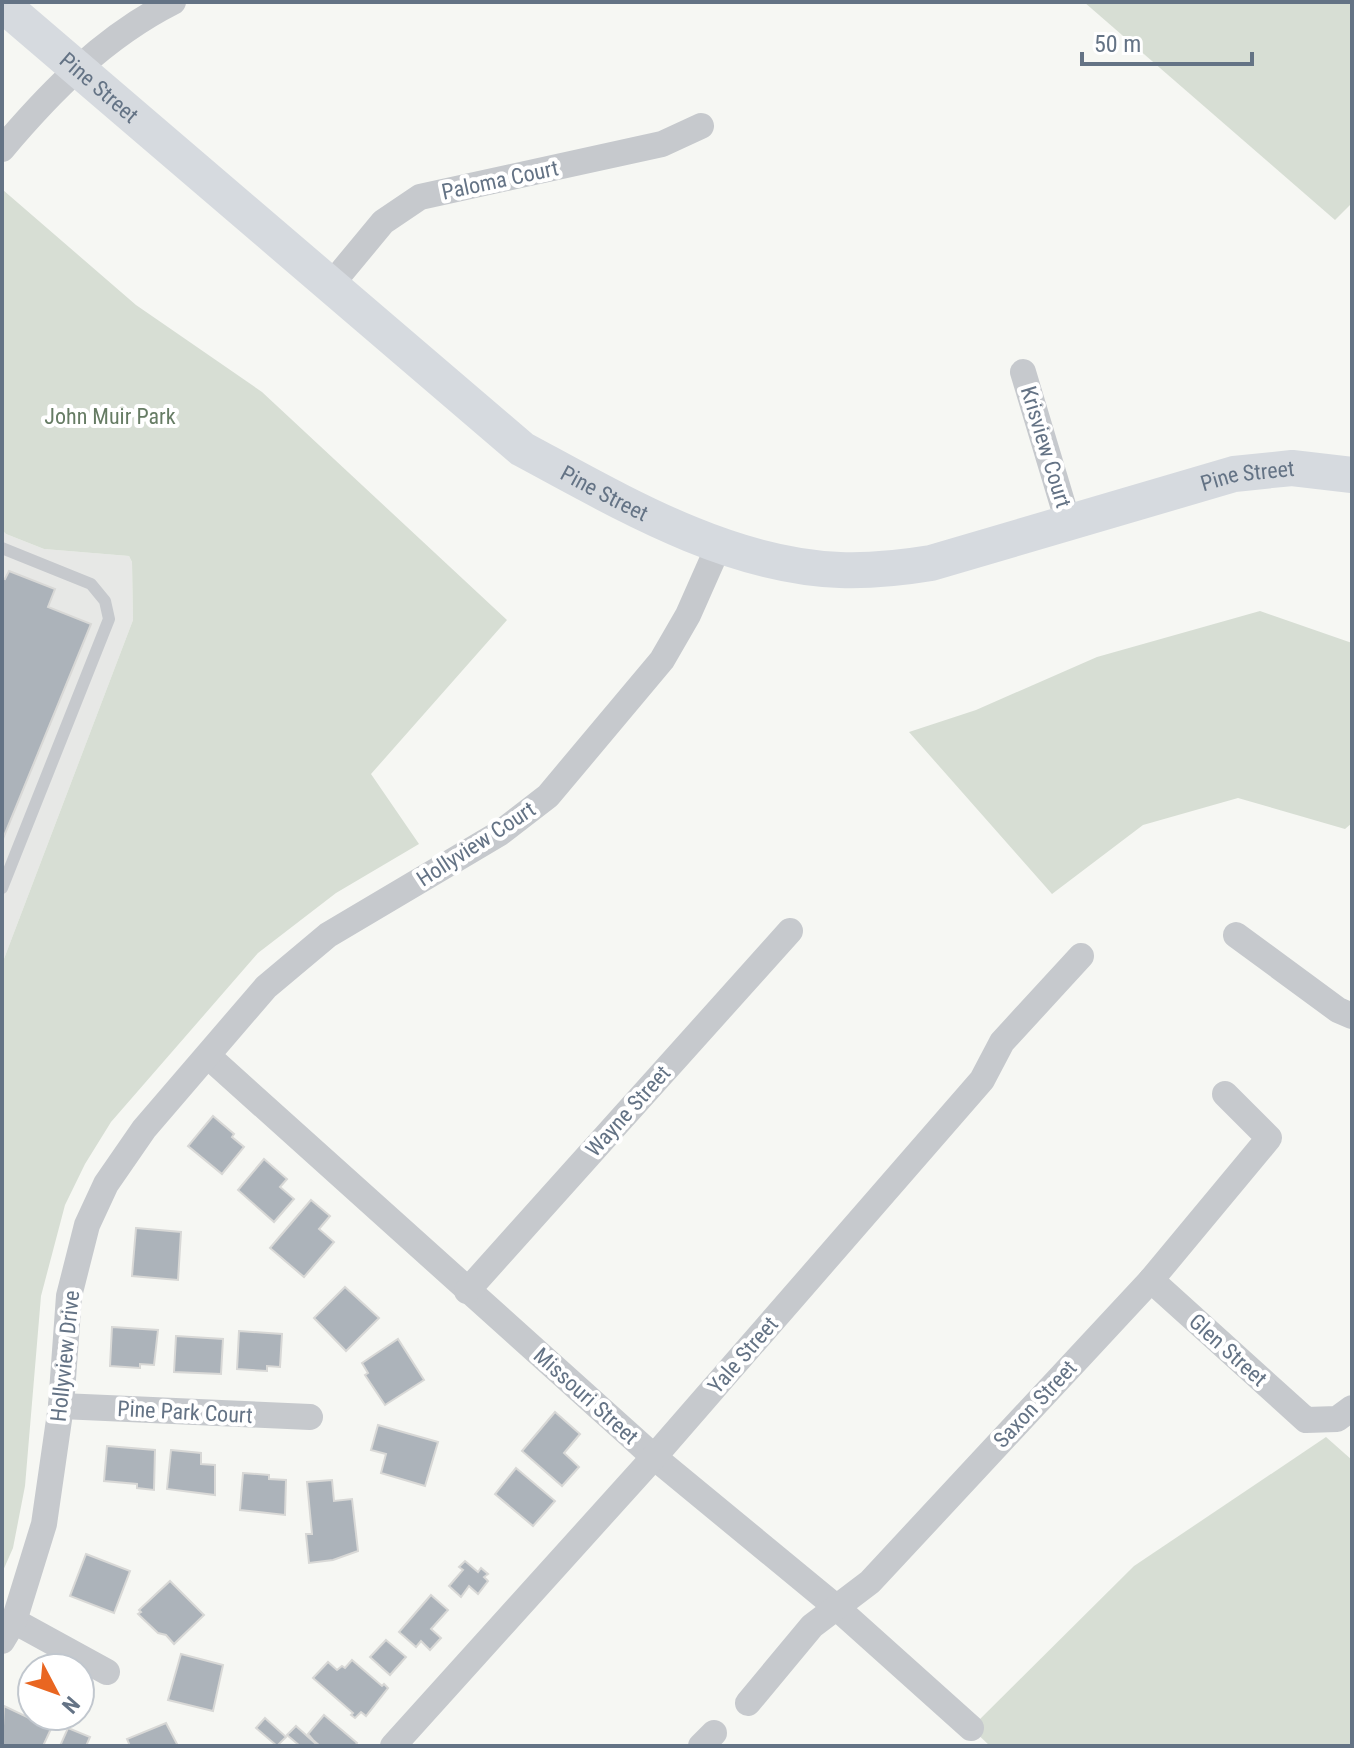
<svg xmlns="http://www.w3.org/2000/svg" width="1354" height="1748" font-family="'Roboto Condensed',sans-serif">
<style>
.built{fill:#e7e8e6}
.green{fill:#d7ded4}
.building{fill:#acb3ba;stroke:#d8d8d6;stroke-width:2}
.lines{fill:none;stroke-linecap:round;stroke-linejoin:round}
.lane{stroke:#c6c9cd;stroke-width:12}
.street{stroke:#c6c9cd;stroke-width:26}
.secondary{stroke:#d6dadf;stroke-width:36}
.labels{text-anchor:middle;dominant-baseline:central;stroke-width:8;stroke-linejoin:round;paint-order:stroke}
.street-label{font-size:22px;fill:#647385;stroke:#fff}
.park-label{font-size:22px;fill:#667c64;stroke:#fff}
</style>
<rect width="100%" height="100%" fill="#f6f7f3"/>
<path class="built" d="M2 530 6 534 44 549 129 556 132 562 133 620 2 964Z"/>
<g class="green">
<path d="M1084 2H1352V203L1335 220Z"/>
<path d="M3 190 136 305 262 392 507 620 371 774 419 844 336 893 258 953 111 1122 85 1164 65 1205 41 1296 25 1486 13 1548 2 1573V964L133 620 132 562 129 556 44 549 6 534 2 530Z"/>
<path d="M1260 611 1352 643V823L1345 829 1238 798 1143 825 1052 894 909 732 976 710 1097 657Z"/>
<path d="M1326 1437 1352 1460V1746H990L971 1728 1134 1566Z"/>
</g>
<g class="building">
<path d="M9 571 55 589 48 607 91 624 2 841V578L5 579Z"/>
<path d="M213 1116 234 1134 232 1137 244 1147 222 1174 188 1146Z"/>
<path d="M264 1159 287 1179 280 1187 294 1199 274 1222 238 1190Z"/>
<path d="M311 1200 330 1216 319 1229 334 1242 304 1277 270 1248Z"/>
<path d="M136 1228 181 1232 178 1280 132 1276Z"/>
<path d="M345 1287 379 1318 346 1351 314 1318Z"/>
<path d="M112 1327 158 1330 154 1365 140 1364V1368L110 1366Z"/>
<path d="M239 1331 282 1334 280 1367 267 1366V1371L237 1369Z"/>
<path d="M176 1336 223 1339 221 1374 174 1372Z"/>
<path d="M398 1339 424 1380 385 1405 365 1375 368 1373 362 1363Z"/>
<path d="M555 1412 580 1434 564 1453 579 1467 562 1486 522 1451Z"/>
<path d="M378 1425 438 1442 425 1486 381 1473 386 1454 371 1450Z"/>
<path d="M107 1446 155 1450 154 1490 137 1488V1484L104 1481Z"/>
<path d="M171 1450 201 1453V1464L215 1465V1495L167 1489Z"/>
<path d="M516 1468 555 1501 533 1526 495 1494Z"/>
<path d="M243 1473 269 1475V1479L286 1480 285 1515 240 1510Z"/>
<path d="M332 1480 334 1501 352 1499 358 1551 333 1560 309 1563 306 1534H312L307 1482Z"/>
<path d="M86 1554 130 1571 114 1613 70 1596Z"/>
<path d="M465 1561 478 1572 481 1568 488 1574 484 1577 488 1581 478 1594 469 1586 461 1597 449 1586 463 1570 459 1567Z"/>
<path d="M170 1581 204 1615 174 1644 166 1635 158 1633 138 1614 141 1612 139 1610Z"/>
<path d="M431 1595 448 1610 431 1629 441 1638 430 1650 421 1641 416 1647 399 1632Z"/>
<path d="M386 1640 406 1657 390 1675 370 1657Z"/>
<path d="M181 1654 223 1665 213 1711 168 1700Z"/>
<path d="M352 1660 382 1686 384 1684 388 1688 366 1716 361 1712 355 1718 351 1715 353 1713 313 1678 328 1662 337 1670 342 1666 345 1668Z"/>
<path d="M4 1706 29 1718 32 1711V1716H57L43 1746H2Z"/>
<path d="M324 1715 357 1743 355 1746H320L313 1740 308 1734Z"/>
<path d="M265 1718 286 1737 277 1746 256 1728Z"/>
<path d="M166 1723 178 1746H130L127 1739Z"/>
<path d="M296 1726 316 1744 314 1746H300L287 1735Z"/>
<path d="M68 1728 90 1737 86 1746H60Z"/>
</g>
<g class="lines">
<path class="lane" d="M2 548 91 584 105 601 109 619 2 888"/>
<g class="street">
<path d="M2 149C51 91 104 37 173 2"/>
<path d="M330 286 383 222 420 197 662 144 701 126"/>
<path d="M1023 372 1068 522"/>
<path d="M1236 935 1338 1010 1352 1016"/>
<path d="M208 1056 654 1457 836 1607 971 1728"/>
<path d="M1151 1280 1306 1420 1337 1419 1352 1408"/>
<path d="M467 1291 790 931"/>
<path d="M61 1406 310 1417"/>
<path d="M14 1621 107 1672"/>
<path d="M2 1641 14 1621 44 1524 61 1406 69 1296 87 1225 106 1184 144 1129 266 987 328 935 500 833 548 796 662 660 688 615 719 545"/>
<path d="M748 1703 812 1626 870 1582 1151 1280 1269 1138 1225 1094"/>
<path d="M393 1746 654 1457 982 1080 1002 1042 1081 956"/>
<path d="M701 1746 714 1733"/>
</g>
<path class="secondary" id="s1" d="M2 4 522 449C619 501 727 566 840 570 871 571 901 568 931 563L1234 474 1292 468 1352 475"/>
</g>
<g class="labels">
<g class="street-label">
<text stroke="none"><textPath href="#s1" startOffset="128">Pine Street</textPath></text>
<text transform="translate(500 180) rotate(-12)">Paloma Court</text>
<text transform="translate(1046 447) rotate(73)">Krisview Court</text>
<text stroke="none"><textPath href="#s1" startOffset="1448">Pine Street</textPath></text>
<text stroke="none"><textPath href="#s1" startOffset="778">Pine Street</textPath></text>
<text transform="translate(476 844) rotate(-33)">Hollyview Court</text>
<text transform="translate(628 1111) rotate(-48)">Wayne Street</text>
<text transform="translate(1228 1350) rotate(42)">Glen Street</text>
<text transform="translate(743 1355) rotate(-49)">Yale Street</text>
<text transform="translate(65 1356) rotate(-84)">Hollyview Drive</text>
<text transform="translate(586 1396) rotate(42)">Missouri Street</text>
<text transform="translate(1035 1404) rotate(-47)">Saxon Street</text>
<text transform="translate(185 1412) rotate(3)">Pine Park Court</text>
</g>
<g class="park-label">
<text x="110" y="416">John Muir Park</text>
</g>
</g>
<rect width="1354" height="1748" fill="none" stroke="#647385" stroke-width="8"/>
<g transform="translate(56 1692) rotate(131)"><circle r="38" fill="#ffffff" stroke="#c1c7ce" stroke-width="2"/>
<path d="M0-6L14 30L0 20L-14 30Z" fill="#e96621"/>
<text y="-12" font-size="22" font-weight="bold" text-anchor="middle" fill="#647385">N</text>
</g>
<path d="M1082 52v12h170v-12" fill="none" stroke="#647385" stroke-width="4"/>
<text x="1094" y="52" font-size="24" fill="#647385" stroke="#ffffff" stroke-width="6" paint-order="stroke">50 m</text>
</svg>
